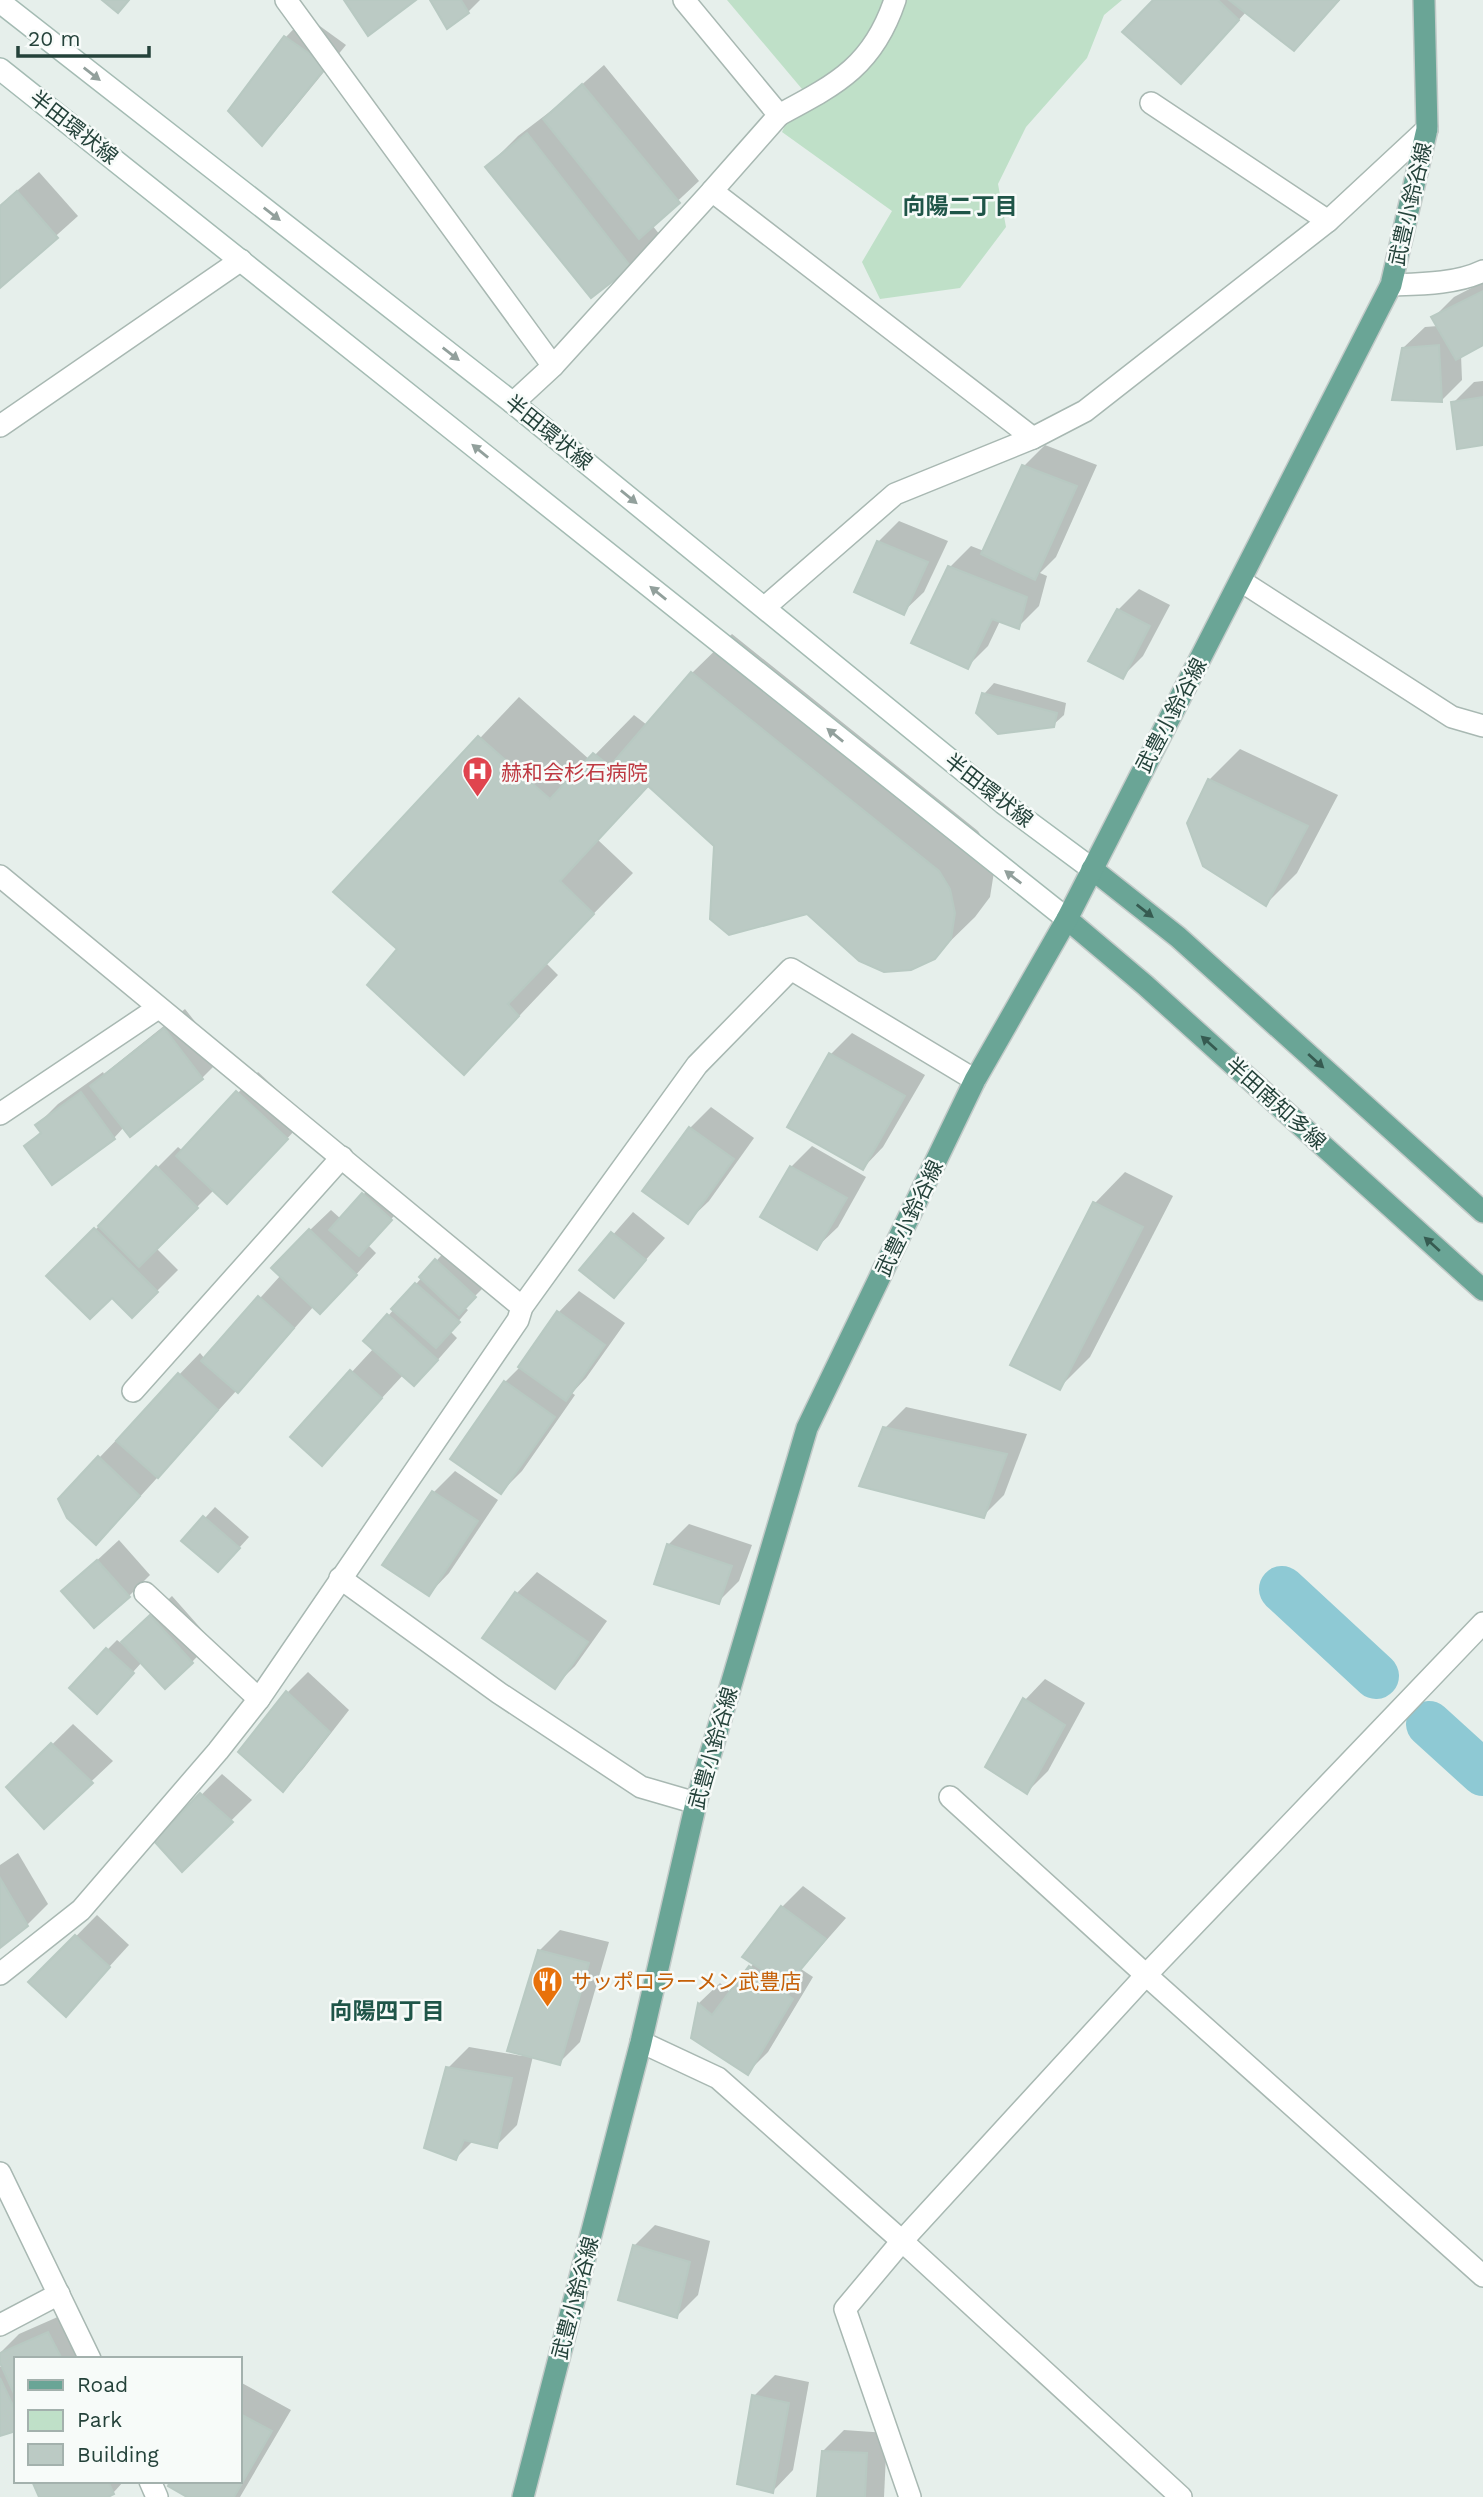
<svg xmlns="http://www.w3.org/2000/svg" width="1483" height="2497" font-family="'Work Sans','Noto Sans JP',sans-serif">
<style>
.green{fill:#bfe0c8}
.shadow{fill:#0003}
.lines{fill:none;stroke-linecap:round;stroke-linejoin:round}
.canal{stroke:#8ec9d4;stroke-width:46}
.building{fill:#bbcac4;stroke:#b8c9c2;stroke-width:2}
.minor-casing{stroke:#a8b8b2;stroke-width:24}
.tertiary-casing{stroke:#a8b8b2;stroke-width:24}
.secondary-casing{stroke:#a4bbb3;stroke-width:24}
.primary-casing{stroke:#c2cac8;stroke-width:24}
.minor{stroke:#fff;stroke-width:21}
.tertiary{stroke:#fff;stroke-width:21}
.secondary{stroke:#fff;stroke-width:21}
.primary{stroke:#6aa596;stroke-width:21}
.oneway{fill:#92a09c}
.oneway2{fill:#365b51}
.labels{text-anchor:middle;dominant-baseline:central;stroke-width:5;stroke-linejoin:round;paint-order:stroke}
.street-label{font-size:21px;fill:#24423a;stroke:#f7fbf9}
.health-label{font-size:21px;fill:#be3a42;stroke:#f7fbf9;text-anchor:start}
.food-label{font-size:21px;fill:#c56008;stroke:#f7fbf9;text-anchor:start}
.neighbourhood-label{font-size:23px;font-weight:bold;fill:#1f5548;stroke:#f7fbf9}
</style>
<rect width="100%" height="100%" fill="#e6efeb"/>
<path class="green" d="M727 0H1122L1104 15 1087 58 1026 127 998 184 1006 227 960 288 880 299 862 262 892 211 782 132 802 89Z"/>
<g class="shadow">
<path d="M432 0H480L468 12Z"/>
<path d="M1156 0H1340L1294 49 1247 11 1201 61Z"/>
<path d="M306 16 346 45 283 122 262 143 286 37Z"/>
<path d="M604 65 699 181 652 225 660 235 629 266 487 167 518 136 560 104Z"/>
<path d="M39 172 78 216 0 286V205Z"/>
<path d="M1483 282V343L1461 355 1462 380 1441 401 1403 348 1425 327 1438 326 1433 318 1454 297Z"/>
<path d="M1483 381V444L1453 403 1474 382Z"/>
<path d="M1045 445 1097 465 1056 557 1040 573 1047 576 1039 606 1018 627 1000 621 988 646 967 667 950 567 971 546 984 551 1024 466Z"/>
<path d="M899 521 948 541 924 592 903 612 878 542Z"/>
<path d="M1139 589 1170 605 1143 656 1122 677 1118 610Z"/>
<path d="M732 634 978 831 989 849 994 872 990 897 975 917 934 957 808 912 650 785 598 840 633 873 546 963 558 975 503 1033 399 949 335 891 519 697 590 760 634 715 647 725 692 673Z"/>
<path d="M994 683 1066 703 1064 715 1053 725 984 694Z"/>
<path d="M1240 749 1338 795 1297 873 1266 904 1209 780Z"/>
<path d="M185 1009 223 1057 202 1078 124 1127 114 1138 27 1146 41 1131 37 1125 58 1104 103 1072 104 1074Z"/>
<path d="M852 1033 925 1075 883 1147 863 1168 831 1054Z"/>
<path d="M258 1072 307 1117 248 1181 214 1190 156 1248 178 1270 132 1316 112 1296 49 1276 178 1147 183 1151Z"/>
<path d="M711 1107 754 1138 709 1201 688 1221 645 1190 690 1128Z"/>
<path d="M812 1146 866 1177 838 1227 817 1247 791 1167Z"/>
<path d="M1125 1172 1173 1196 1090 1357 1059 1388 1012 1364 1095 1203Z"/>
<path d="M373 1184 401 1208 368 1245 376 1253 341 1291 314 1306 258 1370 237 1390 117 1522 99 1458 200 1353 205 1359 281 1275 310 1230 331 1210 341 1219Z"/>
<path d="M633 1212 665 1238 614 1296 582 1270Z"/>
<path d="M446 1250 485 1286 464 1307 468 1310 450 1331 457 1338 435 1363 404 1374 322 1463 292 1437 374 1348 388 1316Z"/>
<path d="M579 1291 625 1323 586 1378 572 1393 575 1395 522 1471 501 1492 505 1382 519 1368 559 1312Z"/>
<path d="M906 1407 1027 1434 1004 1495 983 1516 885 1428Z"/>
<path d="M455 1471 498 1500 449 1573 429 1594 385 1564 434 1492Z"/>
<path d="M215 1507 249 1537 228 1560 184 1541Z"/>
<path d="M689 1524 752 1545 739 1581 718 1602 668 1545Z"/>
<path d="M119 1540 150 1575 129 1596 64 1591Z"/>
<path d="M537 1572 607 1621 575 1666 554 1687 484 1638 517 1593Z"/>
<path d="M172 1596 212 1641 192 1662H142L107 1701V1650L117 1640 122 1644Z"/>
<path d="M308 1672 349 1710 303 1769 283 1790 287 1693Z"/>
<path d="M1045 1679 1085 1703 1048 1771 1027 1792 1025 1700Z"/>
<path d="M73 1724 113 1761 44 1826 9 1787Z"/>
<path d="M222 1774 252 1800 182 1869 156 1841Z"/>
<path d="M18 1853 48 1904 27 1925 0 1946V1865Z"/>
<path d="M803 1886 846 1918 801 1969 813 1977 768 2052 747 2073 693 2037 699 2003 720 1983 731 1993 754 1963 782 1907Z"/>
<path d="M97 1915 129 1945 66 2014 31 1982Z"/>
<path d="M560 1930 609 1942 580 2042 559 2063 533 2056 517 2125 496 2146 474 2140 456 2158 448 2068 469 2047 522 2056 539 1951Z"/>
<path d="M655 2225 710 2241 698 2295 677 2316 634 2246Z"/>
<path d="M69 2312 90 2359H16V2429L0 2434V2367L3 2366 0 2353 19 2334Z"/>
<path d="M775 2375 809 2382 793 2470 773 2491 754 2396Z"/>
<path d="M240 2382 291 2410 240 2497H191L240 2481Z"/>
<path d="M844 2430 887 2433 884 2497H819L823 2451Z"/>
<path d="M34 2481H124L113 2493 104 2497H41Z"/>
</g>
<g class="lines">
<g class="canal">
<path d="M1282 1589 1376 1676"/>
<path d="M1429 1724 1483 1773"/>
</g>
</g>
<g class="building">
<path d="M102 0H129L118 13Z"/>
<path d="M344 0H416L368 36Z"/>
<path d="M430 0H461L469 13 447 29Z"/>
<path d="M1153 0H1218L1239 20 1181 84 1122 32Z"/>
<path d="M1229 0H1339L1294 51Z"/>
<path d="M284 36 327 66 262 146 228 111Z"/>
<path d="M582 84 680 203 639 239 543 119Z"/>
<path d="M527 133 631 267 591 298 485 167Z"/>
<path d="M17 191 58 238 0 288V206Z"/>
<path d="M1483 291V345L1456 360 1431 317Z"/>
<path d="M1439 345 1442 402 1392 400 1402 348Z"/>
<path d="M1483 397V445L1457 449 1451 402Z"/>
<path d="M1022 465 1077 486 1035 580 981 554Z"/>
<path d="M877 541 928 562 904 615 854 592Z"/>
<path d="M948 566 1027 597 1019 629 992 619 968 669 911 643Z"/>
<path d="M1117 609 1150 626 1123 679 1088 661Z"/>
<path d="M691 672 939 871 950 889 955 913 951 939 935 959 911 970 884 972 859 961 807 914 729 935 710 919 714 846 648 786 560 881 594 914 508 1004 519 1016 464 1075 367 985 397 949 333 892 478 736 550 799 593 753 610 766Z"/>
<path d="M982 693 1057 713 1054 727 998 734 976 713Z"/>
<path d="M1208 779 1308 826 1266 906 1203 866 1187 823Z"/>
<path d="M164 1028 203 1079 130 1137 90 1086Z"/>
<path d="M829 1053 905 1096 863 1170 787 1127Z"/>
<path d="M236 1091 288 1139 227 1204 176 1156Z"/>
<path d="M81 1092 115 1139 52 1185 24 1146 41 1133 35 1125Z"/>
<path d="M689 1127 734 1159 688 1224 642 1191Z"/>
<path d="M156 1166 198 1208 139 1267 98 1226Z"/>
<path d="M790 1166 847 1198 817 1250 760 1217Z"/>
<path d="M362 1193 392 1220 359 1256 329 1230Z"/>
<path d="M1093 1202 1143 1227 1060 1390 1010 1365Z"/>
<path d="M94 1228 158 1292 132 1318 112 1298 90 1319 46 1276Z"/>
<path d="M309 1229 357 1275 320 1314 271 1268Z"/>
<path d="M611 1232 646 1260 614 1298 579 1270Z"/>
<path d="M435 1259 476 1297 459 1315 419 1277Z"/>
<path d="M415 1283 460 1322 436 1348 391 1309Z"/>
<path d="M258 1296 294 1328 238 1393 201 1361Z"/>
<path d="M557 1311 605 1345 566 1401 518 1367Z"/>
<path d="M387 1314 438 1360 414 1386 363 1341Z"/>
<path d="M350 1370 382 1398 322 1466 290 1437Z"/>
<path d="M178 1373 218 1410 158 1478 116 1441Z"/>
<path d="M504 1381 555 1417 501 1494 450 1459Z"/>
<path d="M883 1427 1007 1454 984 1518 859 1486Z"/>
<path d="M98 1456 140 1496 96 1545 67 1518 58 1499Z"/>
<path d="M432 1491 478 1521 429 1596 382 1565Z"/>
<path d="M203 1516 240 1548 218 1572 181 1541Z"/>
<path d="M667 1544 732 1566 719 1604 654 1584Z"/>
<path d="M97 1560 130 1597 94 1628 61 1591Z"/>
<path d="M515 1592 588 1642 555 1689 482 1638Z"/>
<path d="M150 1615 193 1663 165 1689 121 1642Z"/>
<path d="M106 1648 134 1673 97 1714 69 1688Z"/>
<path d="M286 1691 330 1732 283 1792 238 1752Z"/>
<path d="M1023 1698 1065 1725 1027 1794 985 1767Z"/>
<path d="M51 1743 93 1783 44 1829 6 1787Z"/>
<path d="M200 1793 233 1822 182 1872 154 1841Z"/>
<path d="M0 1878 28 1926 0 1948Z"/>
<path d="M781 1906 826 1939 787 1986 742 1957Z"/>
<path d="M75 1935 110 1967 66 2017 28 1982Z"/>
<path d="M538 1950 589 1963 560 2065 507 2051Z"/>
<path d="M749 1966 793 1999 748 2075 691 2038 698 2003 712 2015Z"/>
<path d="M446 2067 512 2078 497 2148 464 2140 456 2160 424 2148Z"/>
<path d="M633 2245 690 2262 677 2318 618 2300Z"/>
<path d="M48 2332 62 2359H16V2398L0 2363V2353Z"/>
<path d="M0 2378 16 2412V2431L0 2436Z"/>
<path d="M752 2395 789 2403 773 2493 737 2484Z"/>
<path d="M240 2414 272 2431 234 2497H187L168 2486 170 2481H240Z"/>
<path d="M822 2451 867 2453 865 2497H817Z"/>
<path d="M32 2481H108L114 2494 108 2497H39Z"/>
</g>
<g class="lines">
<defs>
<g id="minor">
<path d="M286 0 553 366 513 403"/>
<path d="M684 0 779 115 712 191"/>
<path d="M1151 103 1328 221"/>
<path d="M779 115C837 84 873 66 895 0"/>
<path d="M553 366 712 191 1033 438 1085 411 1328 221 1427 129"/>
<path d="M0 426 241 260"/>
<path d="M1241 581 1452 717 1483 726"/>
<path d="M765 607 895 494 1033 438"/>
<path d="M0 876 522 1307"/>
<path d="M0 1114 158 1008"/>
<path d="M133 1391 342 1157"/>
<path d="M340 1578 499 1693 641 1787 696 1803"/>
<path d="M145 1593 259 1699"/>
<path d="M1483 1623 1146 1975 1483 2276"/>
<path d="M0 1974 81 1910 218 1751 259 1699 518 1320 522 1307 697 1065 791 969 975 1080"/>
<path d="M641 2042 718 2078 902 2241 1146 1975 950 1797"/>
<path d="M0 2173 90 2359"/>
<path d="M0 2325 59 2294"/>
<path d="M150 2481 157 2497"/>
<path d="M910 2497 845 2309 902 2241 1181 2497"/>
</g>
<path id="tertiary" d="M1391 285C1420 284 1456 284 1483 271"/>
<g id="secondary">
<path d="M0 2 513 403 1003 803 1092 869"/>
<path d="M0 69 1067 919"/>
</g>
<g id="primary">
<path d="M1092 869 1178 937 1483 1212"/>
<path d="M1067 919 1145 985 1483 1290"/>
<path d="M523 2497 641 2042 696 1803 807 1428 975 1080 1067 919 1391 285 1427 129 1424 0"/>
</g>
</defs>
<use href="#minor" class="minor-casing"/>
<use href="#tertiary" class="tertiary-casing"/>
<use href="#secondary" class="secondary-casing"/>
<use href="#primary" class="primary-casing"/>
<use href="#minor" class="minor"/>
<use href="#tertiary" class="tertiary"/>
<use href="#secondary" class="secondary"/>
<use href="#primary" class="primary"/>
</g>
<defs><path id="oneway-solid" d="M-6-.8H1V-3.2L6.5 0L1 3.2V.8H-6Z" transform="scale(1.75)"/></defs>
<g class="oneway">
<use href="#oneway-solid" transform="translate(92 74) rotate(38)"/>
<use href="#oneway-solid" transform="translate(272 214) rotate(38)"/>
<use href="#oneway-solid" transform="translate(451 354) rotate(38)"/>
<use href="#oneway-solid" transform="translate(480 451) rotate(-141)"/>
<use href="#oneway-solid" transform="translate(629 497) rotate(39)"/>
<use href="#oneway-solid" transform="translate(658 593) rotate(-141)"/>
<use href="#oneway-solid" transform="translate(835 735) rotate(-141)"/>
<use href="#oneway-solid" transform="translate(1013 877) rotate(-142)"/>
</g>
<g class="oneway2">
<use href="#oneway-solid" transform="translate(1145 911) rotate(38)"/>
<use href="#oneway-solid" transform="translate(1209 1043) rotate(-138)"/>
<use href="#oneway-solid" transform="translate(1316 1061) rotate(42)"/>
<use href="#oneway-solid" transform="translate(1432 1244) rotate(-138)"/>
</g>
<defs>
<symbol id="hospital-pin" viewBox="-11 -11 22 30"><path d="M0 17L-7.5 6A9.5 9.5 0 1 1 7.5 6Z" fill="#e0444e" stroke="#f7fbf9"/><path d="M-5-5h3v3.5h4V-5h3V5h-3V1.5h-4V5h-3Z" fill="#fff"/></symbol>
<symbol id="restaurant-pin" viewBox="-11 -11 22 30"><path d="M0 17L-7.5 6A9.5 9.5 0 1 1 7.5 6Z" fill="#e8710a" stroke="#f7fbf9"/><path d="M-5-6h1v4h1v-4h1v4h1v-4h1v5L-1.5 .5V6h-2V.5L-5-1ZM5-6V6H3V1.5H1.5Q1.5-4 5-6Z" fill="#fff"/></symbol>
</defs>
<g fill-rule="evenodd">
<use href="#hospital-pin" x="460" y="754" width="35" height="47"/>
<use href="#restaurant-pin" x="530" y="1964" width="35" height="47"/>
</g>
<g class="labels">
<g class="street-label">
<text transform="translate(74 127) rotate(38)">半田環状線</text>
<text transform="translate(1410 204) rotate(-77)">武豊小鈴谷線</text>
<text transform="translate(549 432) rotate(39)">半田環状線</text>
<text transform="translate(1171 715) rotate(-62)">武豊小鈴谷線</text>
<text transform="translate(989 790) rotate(38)">半田環状線</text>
<text transform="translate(1276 1103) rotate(42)">半田南知多線</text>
<text transform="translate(909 1218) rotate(-64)">武豊小鈴谷線</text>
<text transform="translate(713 1748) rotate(-74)">武豊小鈴谷線</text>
<text transform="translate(575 2298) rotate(-75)">武豊小鈴谷線</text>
</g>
<g class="health-label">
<text x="501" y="772">赫和会杉石病院</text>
</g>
<g class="food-label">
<text x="571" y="1981">サッポロラーメン武豊店</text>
</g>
<g class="neighbourhood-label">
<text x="960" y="206">向陽二丁目</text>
<text x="387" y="2011">向陽四丁目</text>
</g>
</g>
<rect x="14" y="2357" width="228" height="126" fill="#f7fbf9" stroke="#a3b1ad" stroke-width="2"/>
<rect x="28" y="2380" width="35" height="10" fill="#6aa596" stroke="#a3b1ad" stroke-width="2"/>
<text x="77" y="2392" font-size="21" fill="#24423a">Road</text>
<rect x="28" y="2410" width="35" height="21" fill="#bfe0c8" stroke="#a3b1ad" stroke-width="2"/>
<text x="77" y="2427" font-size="21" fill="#24423a">Park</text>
<rect x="28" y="2444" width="35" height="21" fill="#bbcac4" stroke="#a3b1ad" stroke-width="2"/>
<text x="77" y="2462" font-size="21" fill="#24423a">Building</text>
<path d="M18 46v10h131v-10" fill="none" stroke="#24423a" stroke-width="3.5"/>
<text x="28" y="46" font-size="21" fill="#24423a" stroke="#f7fbf9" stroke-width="5" paint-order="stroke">20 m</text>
</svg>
